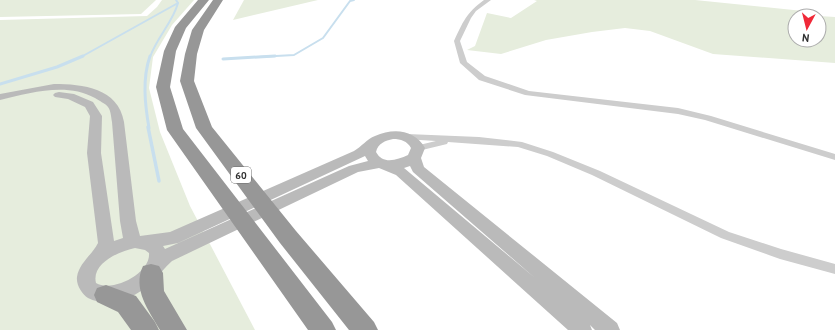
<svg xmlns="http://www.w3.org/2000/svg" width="835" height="330" font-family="'PT Sans',sans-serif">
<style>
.green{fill:#e6eddd;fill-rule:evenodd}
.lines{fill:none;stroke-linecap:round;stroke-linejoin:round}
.stream-far2{stroke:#c8dfee;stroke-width:2}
.stream-far1{stroke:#c8dfee;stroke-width:3}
.stream{stroke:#c8dfee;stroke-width:3.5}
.street{fill:#cdcdcd;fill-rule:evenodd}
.secondary{fill:#bababa;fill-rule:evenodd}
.highway{fill:#979797;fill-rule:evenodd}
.labels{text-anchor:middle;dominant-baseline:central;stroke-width:4;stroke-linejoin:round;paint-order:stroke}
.shield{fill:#fff;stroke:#6e6e6e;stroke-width:1}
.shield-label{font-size:10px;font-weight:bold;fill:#303030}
</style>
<rect width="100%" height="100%" fill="#fff"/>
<g class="green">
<path d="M0 0H156L141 14 0 17Z"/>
<path d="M162 0H194L172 25 153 57 149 88 160 132 190 206 255 330H0V20L147 16 157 7Z"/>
<path d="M244 0H318L233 20Z"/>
<path d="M534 0H695L813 12 819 16 835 17V63L713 54 650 31 625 28 592 32 546 40 501 54 467 50 475 46 487 13 511 18 537 1ZM795 16H819V40H795Z"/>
</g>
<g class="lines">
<g class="stream-far2">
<path d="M81 57 178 3"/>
<path d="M150 57C157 37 173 22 178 3L176 0"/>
<path d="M258 57 294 55 323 38 350 1 354 0"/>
</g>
<g class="stream-far1">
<path d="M223 59 275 56"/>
<path d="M0 84 57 67 83 56"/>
<path d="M149 128C145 105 142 79 150 56"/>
</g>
<path class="stream" d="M148 127 159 181"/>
<g class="street">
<path d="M484 0H491L476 11 471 18 460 41 467 62 485 76 529 91 678 108 711 116 835 154V160L705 120 678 114 525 95 479 80 460 63 454 41C463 22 466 13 484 0Z"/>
<path d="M407 134 479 137 522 142 553 152 600 171 729 232 781 249 835 264V274L780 259 721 238 592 175 547 156 518 147 448 142 447 144 418 151 413 148 415 146 436 141 404 139 402 137Z"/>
</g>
<path class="secondary" d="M54 84C83 84 118 88 124 122L136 221 140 236 170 232 354 151C361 147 367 139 375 136 393 128 414 129 425 148L421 158 424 167 617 323 620 330H595L590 325 592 330H568L396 175 379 168 358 172 172 261C165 267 160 274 153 281 138 297 110 309 88 298 82 294 76 285 77 277 79 263 92 255 98 243L87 153 90 116 85 107 68 99 55 97 53 95 55 93 59 92 74 94 93 102 102 116 101 153 114 241 123 238 120 221 112 122C111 117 111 111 108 107 105 103 99 101 95 98 66 82 30 93 0 100V94ZM393 139C401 139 407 141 411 148L408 155C397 160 383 165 376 152 378 143 385 141 393 139ZM365 156 368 161 349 166 165 249 163 246 178 243ZM410 166 413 172 535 278 404 168ZM135 248 145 250 149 253C151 273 113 293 96 283 91 263 120 251 135 248Z"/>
<g class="highway">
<path d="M198 0H209L186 28 176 51 170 87 183 129 332 322 336 330H308L167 130 156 87 164 51 175 27Z"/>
<path d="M213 0H223L204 30 197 54 194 81 212 127 296 231 374 322 378 330H349L280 243 196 128 180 81 185 54 192 30Z"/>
<path d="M151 264 159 266 163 273 164 291 187 330H160C149 311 132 289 143 266Z"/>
<path d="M106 285 136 296 155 322 159 330H131L118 312 97 302 94 295 97 288Z"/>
</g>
</g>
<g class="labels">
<rect class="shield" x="231" y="167" width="20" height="16" rx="3"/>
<g class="shield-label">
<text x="241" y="175">60</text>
</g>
</g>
<g transform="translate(807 28) rotate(187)"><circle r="19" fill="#ffffff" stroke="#acacac"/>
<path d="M0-3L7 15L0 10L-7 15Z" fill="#f02938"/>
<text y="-6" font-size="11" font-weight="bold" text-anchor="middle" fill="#303030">N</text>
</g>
</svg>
